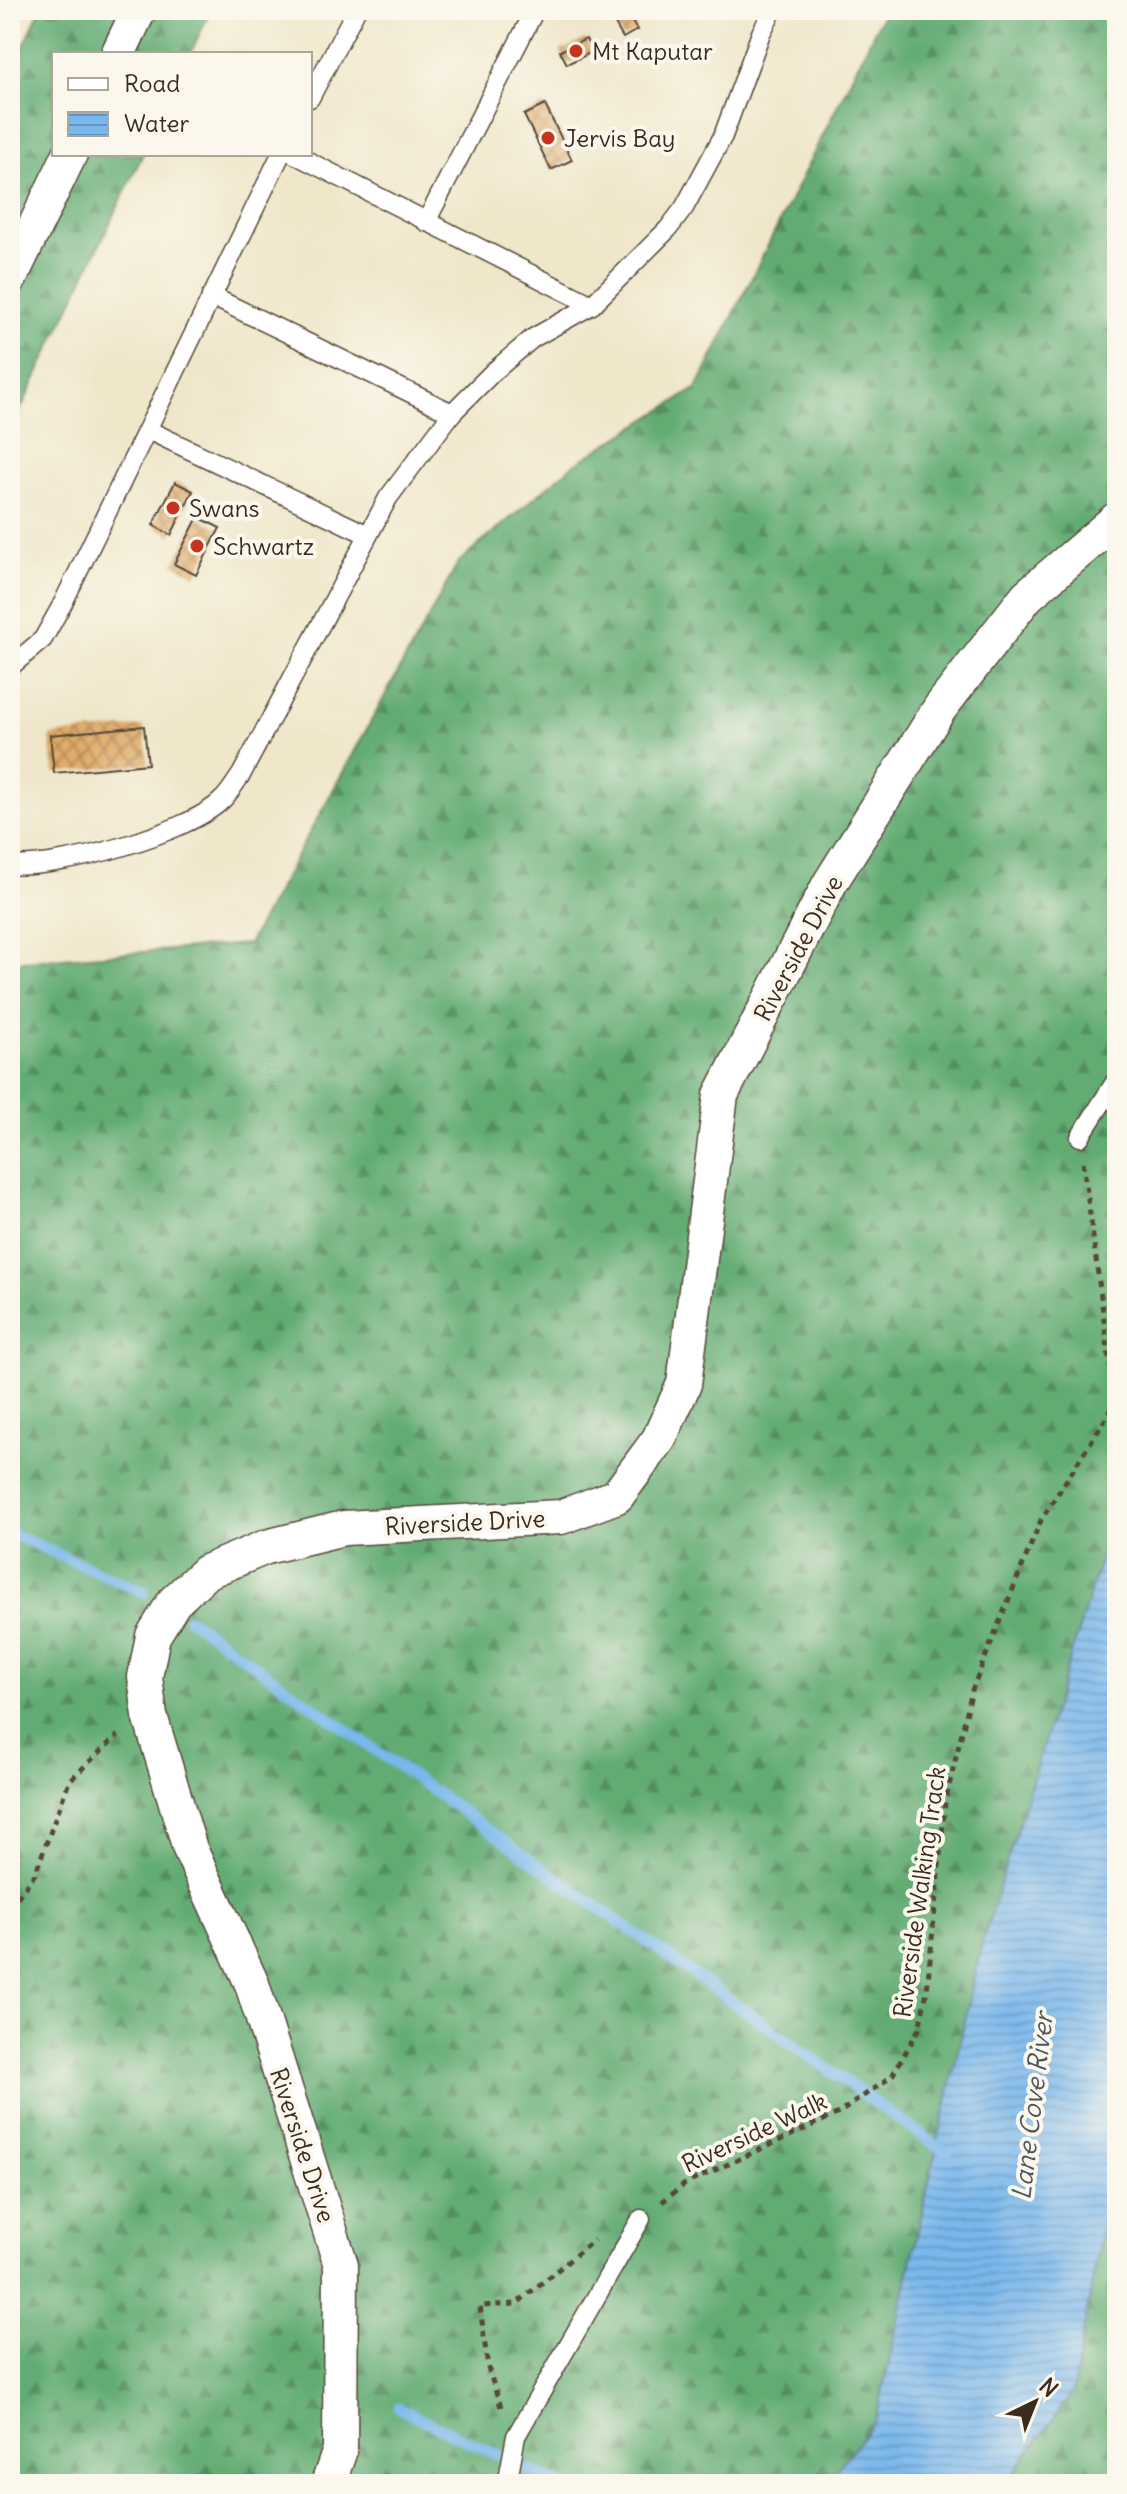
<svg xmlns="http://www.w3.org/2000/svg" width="1127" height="2494" font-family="Delius,sans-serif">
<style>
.forest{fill:url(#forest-firs);stroke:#4e6b48;stroke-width:2}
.water{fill:url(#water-rules);stroke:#5a7085;stroke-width:2}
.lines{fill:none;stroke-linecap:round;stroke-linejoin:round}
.stream{stroke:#79b7ec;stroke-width:11}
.building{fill:url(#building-cross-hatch)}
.lane-casing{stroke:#564638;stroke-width:21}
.street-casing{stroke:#564638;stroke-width:37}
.path{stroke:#564638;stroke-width:5;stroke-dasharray:6 6;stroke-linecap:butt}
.lane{stroke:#fff;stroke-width:18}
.street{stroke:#fff;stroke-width:34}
.poi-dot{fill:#c8321e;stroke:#fbf7ec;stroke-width:3}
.labels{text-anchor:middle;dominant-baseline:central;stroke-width:8;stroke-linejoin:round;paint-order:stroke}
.poi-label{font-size:24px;fill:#3b2a1e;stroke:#fbf7ec;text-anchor:start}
.street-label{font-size:24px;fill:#3b2a1e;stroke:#fbf7ec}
.water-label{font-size:26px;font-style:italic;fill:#4e545c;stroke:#fbf7ec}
</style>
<defs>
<pattern id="forest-firs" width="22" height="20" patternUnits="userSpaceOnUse" patternTransform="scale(2)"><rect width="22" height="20" fill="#62ac73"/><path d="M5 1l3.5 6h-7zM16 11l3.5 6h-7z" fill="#528c5e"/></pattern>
<pattern id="water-rules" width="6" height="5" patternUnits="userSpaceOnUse" patternTransform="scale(2)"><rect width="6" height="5" fill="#79b7ec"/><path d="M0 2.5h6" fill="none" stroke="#6495bf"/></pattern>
<pattern id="building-cross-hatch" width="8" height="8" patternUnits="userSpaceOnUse" patternTransform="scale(2)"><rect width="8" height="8" fill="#e0ac69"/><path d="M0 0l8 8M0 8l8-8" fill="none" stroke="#b78c56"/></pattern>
</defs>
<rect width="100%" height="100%" fill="#fbf7ec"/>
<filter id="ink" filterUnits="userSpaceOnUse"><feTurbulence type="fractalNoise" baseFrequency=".0125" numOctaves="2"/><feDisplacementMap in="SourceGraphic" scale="16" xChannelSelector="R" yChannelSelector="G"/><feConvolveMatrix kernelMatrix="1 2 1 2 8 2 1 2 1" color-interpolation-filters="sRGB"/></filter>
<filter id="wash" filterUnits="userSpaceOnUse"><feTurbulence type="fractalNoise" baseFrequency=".006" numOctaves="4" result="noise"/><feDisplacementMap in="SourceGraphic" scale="32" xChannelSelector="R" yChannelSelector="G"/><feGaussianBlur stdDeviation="1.8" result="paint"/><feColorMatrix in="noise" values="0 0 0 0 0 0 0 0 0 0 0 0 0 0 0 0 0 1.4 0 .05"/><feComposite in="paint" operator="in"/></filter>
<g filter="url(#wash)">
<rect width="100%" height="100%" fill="#f0e7cb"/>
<g class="forest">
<path d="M40 10H211L190 54H54V154H143L10 432V76Z"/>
<path d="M885 10H1117V1506L983 1939 876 2420 825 2484H10V962L248 944 459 562 573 465 697 388Z"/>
<path d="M1117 2147V2484H1006L1072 2393Z"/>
</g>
<path class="water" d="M1117 1506V2147L1072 2393 1006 2484H825L876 2420 983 1939Z"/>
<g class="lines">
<g class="stream">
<path d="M10 1533 144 1592"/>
<path d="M189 1619 947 2153"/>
<path d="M399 2408 498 2455"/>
<path d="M527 2469 560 2484"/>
</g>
</g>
<g id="blocks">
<g class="building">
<path d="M607 10H625L637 30 623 38Z"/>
<path d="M586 39 592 52 567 64 560 51Z"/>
<path d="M545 105 572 160 551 170 524 115Z"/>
<path d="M175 482 193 491 171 535 153 525Z"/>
<path d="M198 517 220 528 196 575 174 564Z"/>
<path d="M144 726 148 764 54 773 50 735Z"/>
</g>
</g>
</g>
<g filter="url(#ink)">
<use href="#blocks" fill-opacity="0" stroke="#564638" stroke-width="2"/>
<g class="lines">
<defs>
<g id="lane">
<path d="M310 98 356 10"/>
<path d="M294 154 592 305"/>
<path d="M426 222 535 10"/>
<path d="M211 296 452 413"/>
<path d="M148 430 368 535"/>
<path d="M10 667 43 639 63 603 281 154"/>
<path d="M10 865C57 870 189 833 222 800 230 793 235 783 241 775L388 498 452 413 492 373 533 338 592 305 668 229 684 208 723 136 761 33 773 10"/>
<path d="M1080 1137 1117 1079"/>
<path d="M507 2484 516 2436 641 2219"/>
</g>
<g id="street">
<path d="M118 54 139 10"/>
<path d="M10 278 70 154"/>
<path d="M328 2484 340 2450 341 2265 252 1984 190 1849 150 1716 145 1677 153 1636 174 1602 206 1572 266 1547 344 1528 561 1517 617 1496 659 1439 684 1384 721 1095 830 883 940 708 1027 596 1117 519"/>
</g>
</defs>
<use href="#lane" class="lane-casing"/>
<use href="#street" class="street-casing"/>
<g class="path">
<path d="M1083 1162 1115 1402"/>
<path d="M10 1907 35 1874 69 1781 118 1735"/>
<path d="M662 2202 685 2184 839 2113 892 2076 919 2029 927 1991 945 1803 972 1690 1041 1520 1117 1401"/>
<path d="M501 2407 488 2368 480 2306 516 2304 594 2240"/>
</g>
<use href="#lane" class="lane"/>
<use href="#street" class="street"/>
</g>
</g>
<g class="poi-dot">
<circle cx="576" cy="51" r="8"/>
<circle cx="548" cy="138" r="8"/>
<circle cx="173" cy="508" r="8"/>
<circle cx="197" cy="546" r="8"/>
</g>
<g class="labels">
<g class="poi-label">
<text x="592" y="51">Mt Kaputar</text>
<text x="564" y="138">Jervis Bay</text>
<text x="189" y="508">Swans</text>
<text x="213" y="546">Schwartz</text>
</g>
<g class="street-label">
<text transform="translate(798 948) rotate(-62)">Riverside Drive</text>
<text transform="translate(465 1522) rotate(-3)">Riverside Drive</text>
<text transform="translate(919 1892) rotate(-82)">Riverside Walking Track</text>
<text transform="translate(754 2132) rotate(-25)">Riverside Walk</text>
<text transform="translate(303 2145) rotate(72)">Riverside Drive</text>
</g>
<g class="water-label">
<text transform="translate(1032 2106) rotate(-83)">Lane Cove River</text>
</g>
</g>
<rect width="1127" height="2494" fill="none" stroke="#fbf7ec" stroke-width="40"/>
<rect x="52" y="52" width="260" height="104" fill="#fbf7ec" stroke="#aea59a" stroke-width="2"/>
<rect x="68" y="78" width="40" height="12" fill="#ffffff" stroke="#aea59a" stroke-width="2"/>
<text x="124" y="92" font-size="24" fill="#3b2a1e">Road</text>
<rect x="68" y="112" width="40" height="24" fill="url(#water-rules)" stroke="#aea59a" stroke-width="2"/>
<text x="124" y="132" font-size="24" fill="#3b2a1e">Water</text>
<g transform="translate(1035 2402) rotate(43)" stroke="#fbf7ec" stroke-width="6" paint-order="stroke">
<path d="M0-6L14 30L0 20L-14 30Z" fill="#3b2a1e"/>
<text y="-12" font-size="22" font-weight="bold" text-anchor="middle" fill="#3b2a1e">N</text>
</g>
</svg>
